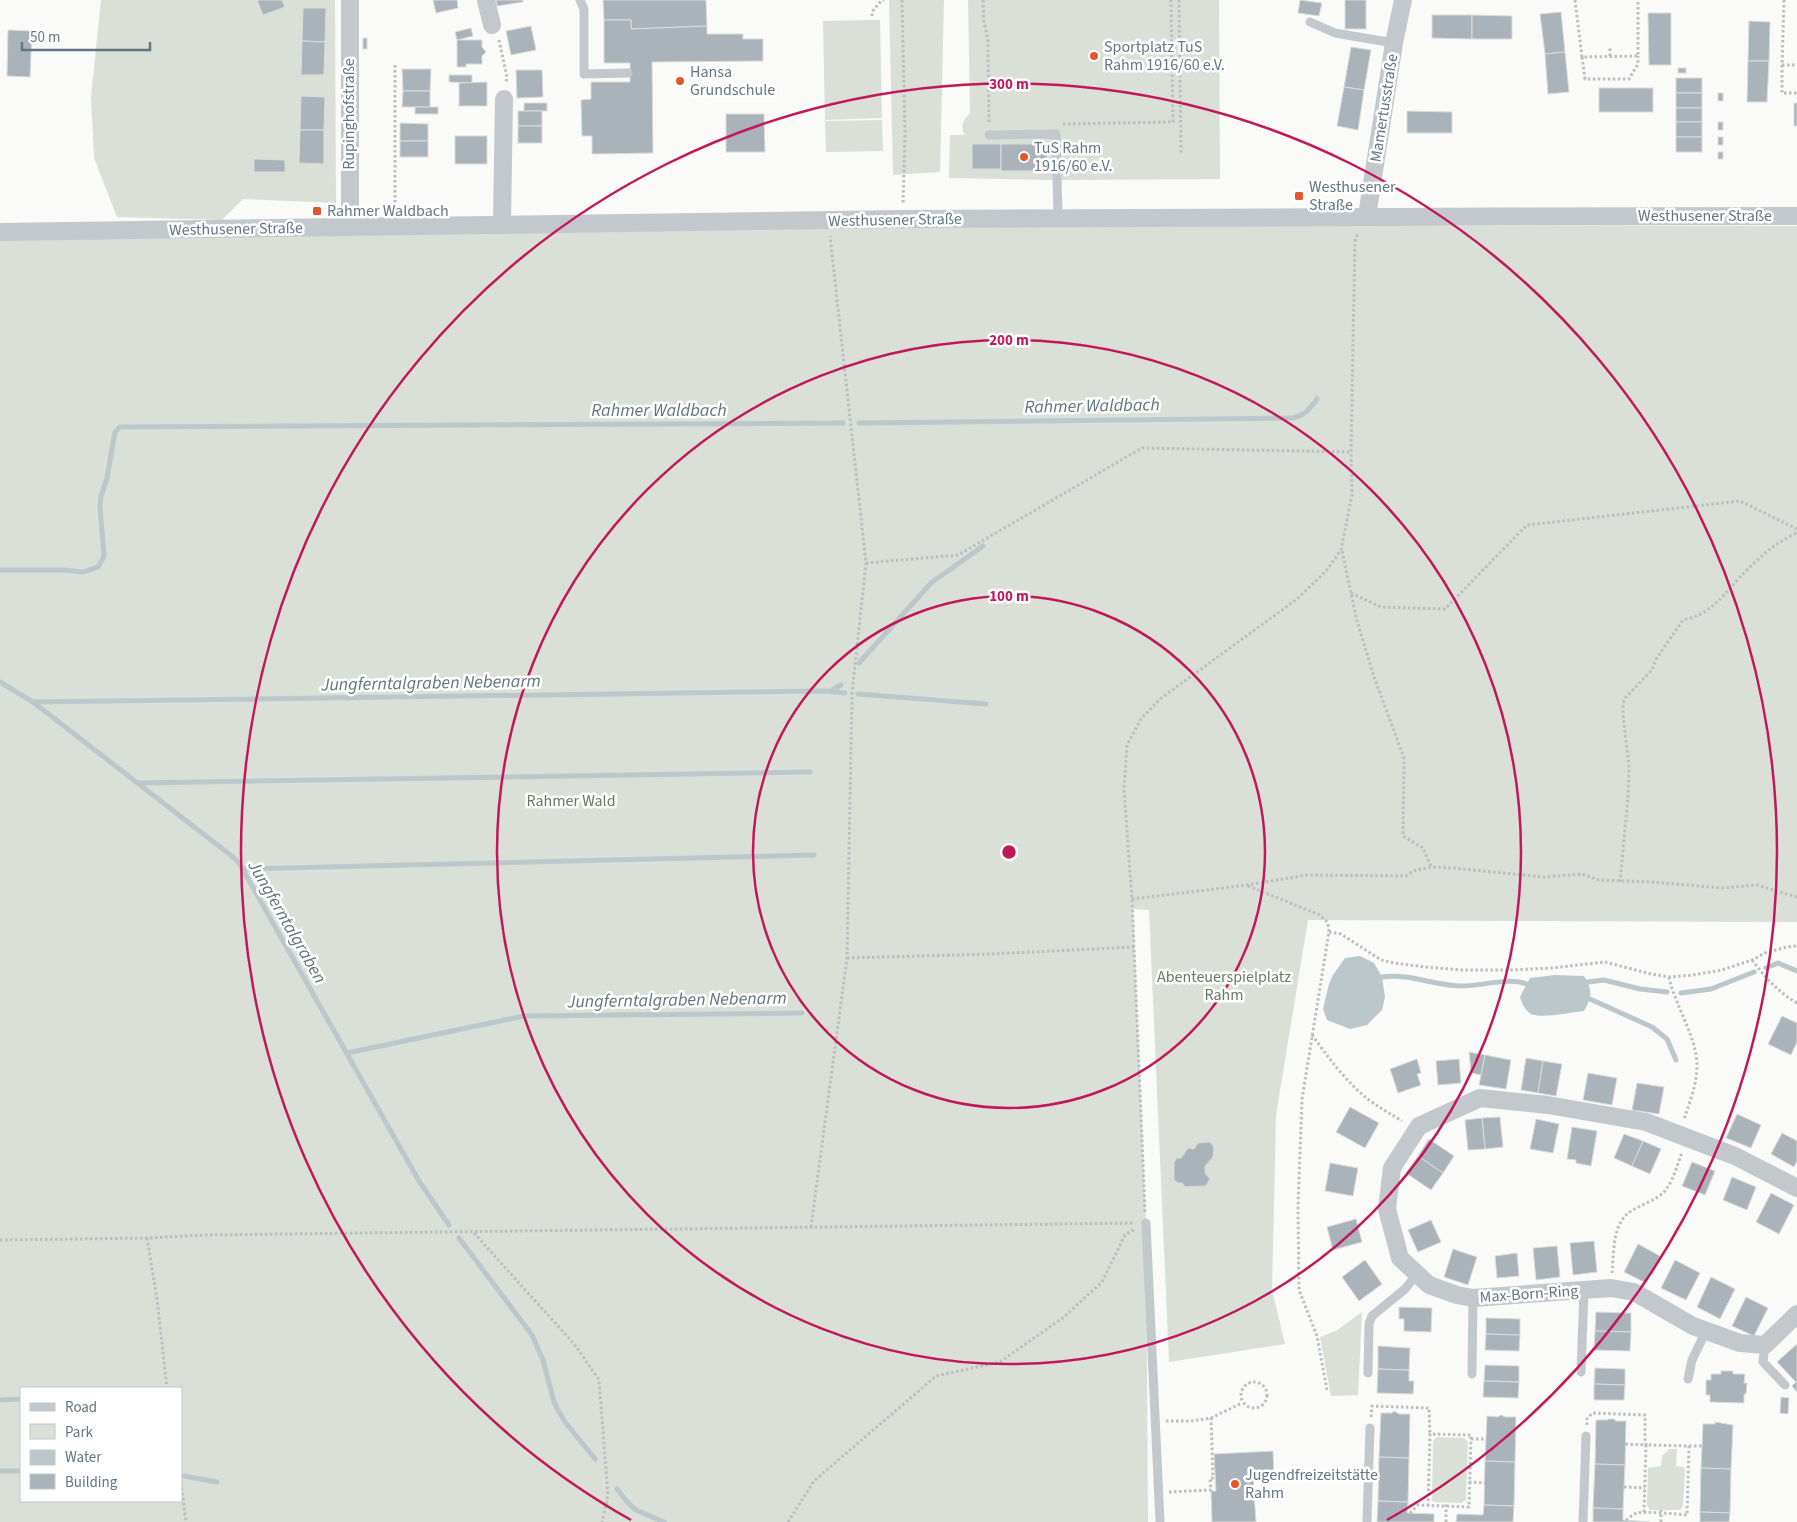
<svg xmlns="http://www.w3.org/2000/svg" width="1797" height="1522" font-family="'Source Sans 3',sans-serif">
<style>
.green{fill:#dadfd7;fill-rule:evenodd}
.water{fill:#bbc7cb}
.lines{fill:none;stroke-linecap:round;stroke-linejoin:round}
.stream{stroke:#bbc7cb;stroke-width:5}
.building{fill:#aab3b9;stroke:#dcdcda}
.path{stroke:#bbbfc2;stroke-width:3;stroke-dasharray:2.5 2.5;stroke-linecap:butt}
.lane{stroke:#c3c8cc;stroke-width:9}
.street{stroke:#c3c8cc;stroke-width:18}
.ring{fill:none;stroke:#c2185b;stroke-width:2.5}
.poi-dot{fill:#e4572e;stroke:#fff;stroke-width:2}
.labels{text-anchor:middle;dominant-baseline:central;stroke-width:5;stroke-linejoin:round;paint-order:stroke}
.poi-label{font-size:16px;fill:#657683;stroke:#fff;text-anchor:start}
.street-label{font-size:16px;fill:#657683;stroke:#fff}
.park-label{font-size:16px;fill:#687a64;stroke:#fff}
.water-label{font-size:18px;font-style:italic;fill:#60757c;stroke:#fff}
.centre{fill:#c2185b;stroke:#fff;stroke-width:2.5}
.ring-label{font-size:15px;text-anchor:middle;font-weight:bold;fill:#c2185b;stroke:#fff;stroke-width:5;stroke-linejoin:round;paint-order:stroke}
</style>
<rect width="100%" height="100%" fill="#fafaf8"/>
<g class="green">
<path d="M101 0H335L336 203 243 199 222 220 117 217 94 158 91 97Z"/>
<path d="M889 0H944L940 172 893 175Z"/>
<path d="M968 0H1219L1220 179 1058 180 949 178 950 135H965C960 126 963 120 970 113Z"/>
<path d="M880 20 882 118 825 120 823 21Z"/>
<path d="M882 120 883 151 826 152 825 121Z"/>
<path d="M828 226H1797V922L1308 920 1276 1115 1272 1290 1285 1344 1169 1362 1149 910 1133 909 1146 1223 1148 1522H0V237ZM21 1388H181V1501H21Z"/>
<path d="M1362 1312 1358 1395 1331 1396 1320 1337 1336 1331Z"/>
<path d="M1437 1437 1464 1438 1468 1442 1466 1500 1461 1503 1434 1502 1432 1500 1433 1441Z"/>
<path d="M1669 1449H1677L1676 1466 1683 1467 1685 1470 1683 1506 1680 1510H1650L1647 1505 1648 1468 1661 1466 1662 1456Z"/>
</g>
<g class="water">
<path d="M1360 956 1374 963 1382 977 1385 997 1382 1010 1367 1025 1350 1029 1327 1020 1323 1009 1329 984 1333 975 1345 958Z"/>
<path d="M1555 975 1584 976C1593 990 1592 997 1584 1011 1571 1012 1542 1019 1531 1014 1525 1010 1522 1004 1520 997L1530 978Z"/>
</g>
<g class="lines">
<g class="stream">
<path d="M859 423 1292 418C1304 416 1310 409 1317 399"/>
<path d="M0 570H63L83 572 98 567 104 556 100 507 101 496 107 478 115 432 120 427 843 423"/>
<path d="M859 663 931 583 983 546"/>
<path d="M0 682 33 702 233 857 239 863 419 1181 449 1225"/>
<path d="M830 691 841 685"/>
<path d="M858 694 986 704"/>
<path d="M33 702 824 691 845 693"/>
<path d="M138 783 810 772"/>
<path d="M242 869 814 855"/>
<path d="M1766 968 1778 963 1797 971"/>
<path d="M1382 977C1409 973 1436 986 1462 986 1484 986 1506 977 1527 984"/>
<path d="M1588 982 1604 980 1640 989 1667 992"/>
<path d="M1681 993 1711 989 1754 972"/>
<path d="M1590 999 1652 1027 1667 1039 1676 1060"/>
<path d="M347 1053 524 1016 802 1013"/>
<path d="M459 1238 532 1335 543 1360 554 1402 558 1410 565 1422 595 1459"/>
<path d="M0 1400 21 1399"/>
<path d="M0 1471H21"/>
<path d="M184 1476 217 1482"/>
<path d="M617 1489 628 1503 636 1510 664 1522"/>
</g>
</g>
<g class="building">
<path d="M257 0H282L285 7 263 15Z"/>
<path d="M433 0H457L458 8 436 13Z"/>
<path d="M496 0H523V2L497 6Z"/>
<path d="M603 0H706L707 26 631 29V20H604Z"/>
<path d="M1300 0 1322 3 1319 16 1298 13Z"/>
<rect x="1345" y="0" width="21" height="29"/>
<path d="M303 8H326L325 42 302 41Z"/>
<path d="M1561 12 1565 52 1545 54 1540 14Z"/>
<path d="M1648 13H1671V65H1649Z"/>
<path d="M1432 15H1472V39L1432 38Z"/>
<path d="M1472 15 1512 16V39H1472Z"/>
<path d="M604 20H631V29L707 26V34H743V39H763V61L652 62 653 153 592 154V136H582L581 100 591 99V82H630V63H604Z"/>
<path d="M1749 21 1770 22 1769 61H1748Z"/>
<path d="M531 26 536 50 511 55 506 31Z"/>
<path d="M471 28 473 36 457 40 455 32Z"/>
<path d="M8 30 32 31 30 77 7 76Z"/>
<rect x="363" y="38" width="4" height="11"/>
<path d="M457 40H482V47L486 52 482 56V64H466V67H457Z"/>
<path d="M302 41 325 42 324 75H301Z"/>
<path d="M1351 47 1371 50 1364 90 1344 87Z"/>
<path d="M1565 52 1569 92 1548 94 1545 54Z"/>
<path d="M1748 61H1769L1767 102H1747Z"/>
<rect x="1678" y="68" width="8" height="5"/>
<path d="M402 69H431L430 91H403Z"/>
<path d="M516 70H542L543 97 517 98Z"/>
<path d="M449 75H472V83L449 82Z"/>
<rect x="1676" y="78" width="26" height="15"/>
<path d="M487 82V106H459V83Z"/>
<path d="M1344 87 1364 90 1358 130 1337 126Z"/>
<rect x="1599" y="88" width="54" height="24"/>
<path d="M403 91H430V107H402Z"/>
<rect x="1676" y="93" width="26" height="15"/>
<rect x="1718" y="93" width="5" height="8"/>
<path d="M301 96 325 97 324 130H300Z"/>
<rect x="524" y="103" width="23" height="8"/>
<rect x="1794" y="103" width="3" height="23"/>
<rect x="415" y="107" width="23" height="7"/>
<rect x="1676" y="108" width="26" height="14"/>
<rect x="518" y="111" width="24" height="15"/>
<path d="M1407 111 1452 112V133H1407Z"/>
<path d="M726 114H764L765 152H726Z"/>
<rect x="1676" y="122" width="26" height="15"/>
<rect x="1718" y="122" width="5" height="8"/>
<path d="M400 123 428 124V141H400Z"/>
<rect x="518" y="126" width="24" height="17"/>
<path d="M300 130H324V164L299 163Z"/>
<rect x="455" y="136" width="32" height="28"/>
<rect x="1676" y="137" width="26" height="15"/>
<rect x="1718" y="137" width="5" height="8"/>
<rect x="400" y="141" width="28" height="16"/>
<rect x="972" y="144" width="29" height="25"/>
<rect x="1001" y="144" width="46" height="27"/>
<rect x="1718" y="152" width="5" height="7"/>
<path d="M254 159 285 160V172H254Z"/>
<path d="M1782 1016 1797 1023V1042L1791 1055 1768 1044Z"/>
<path d="M1469 1052 1485 1055 1481 1075 1471 1073Z"/>
<path d="M1485 1055 1511 1060 1506 1089 1479 1085Z"/>
<path d="M1526 1058 1543 1061 1538 1093 1521 1090Z"/>
<path d="M1417 1059 1421 1073 1417 1074 1421 1085 1398 1093 1390 1069Z"/>
<path d="M1459 1059 1461 1083 1438 1085 1436 1061Z"/>
<path d="M1543 1061 1562 1064 1556 1096 1538 1093Z"/>
<path d="M1588 1073 1617 1078 1612 1105 1583 1100Z"/>
<path d="M1637 1083 1664 1087 1659 1114 1632 1110Z"/>
<path d="M1350 1107 1379 1123 1365 1148 1336 1132Z"/>
<path d="M1737 1114 1761 1125 1751 1148 1726 1138Z"/>
<path d="M1500 1117 1503 1147 1485 1149 1482 1118Z"/>
<path d="M1482 1118 1485 1149 1468 1150 1465 1120Z"/>
<path d="M1536 1119 1559 1124 1553 1153 1530 1149Z"/>
<path d="M1572 1127 1597 1131 1591 1166 1576 1163V1160L1567 1159Z"/>
<path d="M1782 1133 1797 1141V1161L1794 1167 1771 1154Z"/>
<path d="M1624 1134 1643 1141 1632 1166 1614 1158Z"/>
<path d="M1429 1139 1454 1156 1443 1173 1418 1156Z"/>
<path d="M1643 1141 1661 1149 1650 1174 1632 1166Z"/>
<path d="M1210 1142 1214 1147 1213 1157 1205 1166V1173L1210 1179 1206 1186 1185 1187 1182 1183H1178L1174 1180V1162L1177 1158H1181L1188 1148 1194 1149 1198 1143Z"/>
<path d="M1418 1156 1443 1173 1431 1190 1406 1173Z"/>
<path d="M1692 1162 1715 1171 1705 1195 1682 1186Z"/>
<path d="M1330 1163 1358 1168 1353 1196 1325 1191Z"/>
<path d="M1732 1177 1756 1187 1747 1210 1723 1200Z"/>
<path d="M1771 1193 1794 1205 1779 1234 1756 1222Z"/>
<path d="M1356 1219 1362 1242 1333 1250 1327 1227Z"/>
<path d="M1431 1220 1441 1242 1418 1252 1408 1230Z"/>
<path d="M1594 1241 1597 1272 1573 1275 1570 1243Z"/>
<path d="M1638 1244 1660 1256 1646 1283 1624 1272Z"/>
<path d="M1557 1246 1560 1277 1536 1280 1533 1248Z"/>
<path d="M1453 1249 1477 1257 1468 1285 1444 1277Z"/>
<path d="M1517 1253 1519 1276 1497 1278 1495 1256Z"/>
<path d="M1365 1260 1382 1284 1359 1301 1342 1277Z"/>
<path d="M1675 1260 1700 1273 1686 1300 1661 1288Z"/>
<path d="M1711 1277 1735 1289 1720 1319 1697 1307Z"/>
<path d="M1746 1297 1768 1308 1754 1336 1732 1326Z"/>
<path d="M1399 1307 1432 1308 1431 1332 1404 1331V1319H1399Z"/>
<path d="M1596 1312 1631 1313V1332L1595 1331Z"/>
<path d="M1486 1318 1520 1319V1335L1486 1334Z"/>
<path d="M1595 1331 1631 1332 1630 1351 1594 1350Z"/>
<path d="M1486 1334 1520 1335 1519 1351 1485 1350Z"/>
<path d="M1797 1344V1381L1796 1382 1777 1362Z"/>
<path d="M1378 1346 1410 1348 1409 1370 1378 1369Z"/>
<path d="M1485 1365 1519 1366V1382L1484 1381Z"/>
<path d="M1595 1368 1625 1369V1385L1594 1384Z"/>
<path d="M1378 1369 1409 1370V1381H1414L1413 1394 1377 1393Z"/>
<path d="M1721 1371H1733V1374H1745L1744 1383H1747L1746 1394H1744V1403L1710 1402V1395H1706V1380H1711V1374H1721Z"/>
<path d="M1484 1381 1519 1382 1518 1398 1483 1397Z"/>
<path d="M1797 1381V1392L1792 1386Z"/>
<path d="M1594 1384 1625 1385 1624 1400H1594Z"/>
<path d="M1781 1397 1789 1398 1788 1414 1780 1413Z"/>
<path d="M1394 1411 1399 1414H1410L1409 1458 1379 1457 1381 1413H1392Z"/>
<path d="M1501 1415 1505 1417H1516L1515 1462 1485 1461 1487 1416 1498 1417Z"/>
<path d="M1608 1419H1615V1421H1626L1625 1465 1595 1464 1596 1420H1608Z"/>
<path d="M1715 1422 1733 1425 1731 1469 1701 1468 1703 1424H1715Z"/>
<path d="M1273 1451 1274 1476 1253 1477 1256 1522H1212L1211 1491H1216L1214 1454Z"/>
<path d="M1379 1457 1409 1458 1408 1502 1378 1501Z"/>
<path d="M1485 1461 1515 1462 1514 1506 1484 1505Z"/>
<path d="M1595 1464 1625 1465 1623 1509 1593 1508Z"/>
<path d="M1701 1468 1731 1469 1730 1513 1700 1512Z"/>
<path d="M1378 1501 1408 1502 1407 1513 1434 1514V1522H1377Z"/>
<path d="M1484 1505 1514 1506 1513 1522H1456L1457 1514 1483 1515Z"/>
<path d="M1593 1508 1623 1509V1520L1650 1522H1593Z"/>
<path d="M1700 1512 1730 1513 1729 1522H1700Z"/>
</g>
<g class="lines">
<g class="path">
<path d="M902 0 905 135 903 204"/>
<path d="M983 0 984 22 988 40 989 124"/>
<path d="M1179 0 1181 153"/>
<path d="M1575 0 1582 57 1638 56V0"/>
<path d="M1784 0 1782 65H1797"/>
<path d="M872 16V12L881 1 884 0"/>
<path d="M499 40 507 77 506 83"/>
<path d="M1610 56V48"/>
<path d="M1582 57 1585 79H1629L1638 64V56"/>
<path d="M395 65V210"/>
<path d="M1782 65V93H1797"/>
<path d="M1063 124 1173 122 1171 0"/>
<path d="M1342 551 1357 621 1374 677 1404 758 1403 836 1423 848 1431 867"/>
<path d="M866 563 958 555 1142 448 1351 452"/>
<path d="M1351 593 1381 607 1445 609 1527 525 1740 501 1797 529"/>
<path d="M1620 882 1628 797 1629 767 1623 714V703L1626 697 1652 670 1656 659 1683 620C1710 615 1722 597 1740 577 1750 567 1762 555 1774 546 1781 541 1790 537 1797 532"/>
<path d="M1248 886 1320 915 1328 923 1329 932 1302 1099 1298 1206 1299 1290 1317 1336 1327 1390"/>
<path d="M1132 899 1247 885 1307 875 1406 876 1413 871 1431 867 1453 868 1544 877 1582 874 1599 880 1653 882 1722 888 1757 885 1797 897"/>
<path d="M1329 932 1341 934 1381 960 1394 963 1425 967 1462 970H1510L1552 968 1605 962 1651 974 1669 977 1693 975 1722 970 1752 960 1765 953 1787 947 1797 946"/>
<path d="M847 958 991 954 1134 947"/>
<path d="M1752 960C1765 977 1778 992 1797 1003"/>
<path d="M1669 977C1675 1006 1697 1037 1697 1066 1697 1085 1689 1103 1684 1120"/>
<path d="M1312 1035C1328 1057 1347 1083 1369 1100 1380 1108 1391 1114 1402 1121"/>
<path d="M1145 1212 1132 899 1124 790 1127 745 1141 719 1160 699 1297 599 1326 571 1341 550 1352 495 1351 452 1355 239 1358 234"/>
<path d="M811 1227 847 958 852 693 866 563 830 236"/>
<path d="M474 1233 575 1345 599 1380 608 1495 602 1522"/>
<path d="M147 1238 157 1299 167 1388"/>
<path d="M0 1240 147 1238 207 1235 1135 1223"/>
<path d="M1612 1273C1614 1251 1612 1221 1633 1210 1643 1204 1656 1200 1664 1192 1673 1182 1677 1165 1682 1153"/>
<circle cx="1254" cy="1395" r="13"/>
<path d="M1371 1417 1372 1406 1429 1408 1430 1434"/>
<path d="M1166 1421H1191L1211 1418 1242 1403"/>
<path d="M1587 1425V1419L1592 1413 1645 1415V1441L1646 1445 1625 1444"/>
<path d="M1471 1439H1486"/>
<path d="M1689 1446H1702"/>
<path d="M1469 1482 1485 1483"/>
<path d="M181 1483 186 1522"/>
<path d="M1624 1487 1645 1488"/>
<path d="M1169 1492 1211 1490 1210 1478H1213L1211 1418"/>
<path d="M1410 1513 1418 1505 1469 1507 1471 1435 1430 1434 1428 1506"/>
<path d="M1626 1520C1629 1518 1633 1514 1637 1513 1643 1511 1678 1514 1687 1515L1689 1446 1646 1445 1644 1513"/>
<path d="M788 1522 814 1481 936 1376 1000 1362 1064 1317 1102 1282 1125 1235 1135 1229"/>
<path d="M1446 1522V1503"/>
<path d="M1661 1522V1510"/>
</g>
<g class="lane">
<path d="M580 0 584 9V74L628 73"/>
<path d="M1310 22 1335 33 1394 43"/>
<path d="M989 135 1056 134 1058 218"/>
<path d="M1146 1223 1160 1522"/>
<path d="M1765 1345 1763 1362 1785 1385"/>
<path d="M1581 1372 1584 1290"/>
<path d="M1368 1373 1369 1324 1372 1316 1405 1289 1417 1274"/>
<path d="M1472 1374 1473 1298"/>
<path d="M1688 1379 1692 1360 1706 1331"/>
<path d="M1367 1522 1370 1428"/>
<path d="M1583 1522 1586 1436"/>
</g>
<g class="street">
<path d="M350 0V227"/>
<path d="M486 0 492 25"/>
<path d="M1367 216 1394 43 1403 0"/>
<path d="M502 223 504 99"/>
<path d="M0 232C301 228 602 223 903 219 1201 216 1499 217 1797 216"/>
<path d="M1797 1188 1735 1156 1646 1122 1548 1105 1480 1098 1419 1126 1392 1168 1387 1209 1400 1258 1429 1285 1457 1295 1473 1298 1611 1288 1634 1292 1693 1326 1740 1343 1765 1345 1797 1314"/>
</g>
</g>
<g class="ring">
<circle cx="1009" cy="852" r="256"/>
<circle cx="1009" cy="852" r="512"/>
<path d="M631 1520A768 768 0 1 1 1387 1520"/>
</g>
<g class="poi-dot">
<circle cx="1094" cy="56" r="5"/>
<circle cx="680" cy="81" r="5"/>
<circle cx="1024" cy="157" r="5"/>
<rect x="1294" y="191" width="10" height="10" rx="2.5"/>
<rect x="312" y="206" width="10" height="10" rx="2.5"/>
<circle cx="1235" cy="1484" r="5"/>
</g>
<g class="labels">
<g class="poi-label">
<text x="1104" y="47">Sportplatz TuS<tspan x="1104" dy="18">Rahm 1916/60 e.V.</tspan></text>
<text x="690" y="72">Hansa<tspan x="690" dy="18">Grundschule</tspan></text>
<text x="1034" y="148">TuS Rahm<tspan x="1034" dy="18">1916/60 e.V.</tspan></text>
<text x="1309" y="187">Westhusener<tspan x="1309" dy="18">Straße</tspan></text>
<text x="327" y="211">Rahmer Waldbach</text>
<text x="1245" y="1475">Jugendfreizeitstätte<tspan x="1245" dy="18">Rahm</tspan></text>
</g>
<g class="street-label">
<text transform="translate(1384 108) rotate(-81)">Mamertusstraße</text>
<text transform="translate(349 114) rotate(-90)">Rupinghofstraße</text>
<text x="1705" y="216">Westhusener Straße</text>
<text transform="translate(895 220) rotate(-1)">Westhusener Straße</text>
<text transform="translate(236 229) rotate(-1)">Westhusener Straße</text>
<text transform="translate(1529 1294) rotate(-4)">Max-Born-Ring</text>
</g>
<g class="park-label">
<text x="571" y="801">Rahmer Wald</text>
<text x="1224" y="977">Abenteuerspielplatz<tspan x="1224" dy="18">Rahm</tspan></text>
</g>
<g class="water-label">
<text transform="translate(1092 406) rotate(-1)">Rahmer Waldbach</text>
<text x="659" y="410">Rahmer Waldbach</text>
<text transform="translate(431 683) rotate(-1)">Jungferntalgraben Nebenarm</text>
<text transform="translate(287 922) rotate(60)">Jungferntalgraben</text>
<text transform="translate(677 1000) rotate(-1)">Jungferntalgraben Nebenarm</text>
</g>
</g>
<circle cx="1009" cy="852" r="8" class="centre"/>
<g class="ring-label">
<text x="1009" y="89">300 m</text>
<text x="1009" y="345">200 m</text>
<text x="1009" y="601">100 m</text>
</g>
<rect x="20" y="1387" width="162" height="115" fill="#ffffff" stroke="#c1c8cd"/>
<rect x="30" y="1403" width="25" height="8" fill="#c3c8cc" stroke="#c1c8cd"/>
<text x="65" y="1412" font-size="15" fill="#657683">Road</text>
<rect x="30" y="1424" width="25" height="15" fill="#dadfd7" stroke="#c1c8cd"/>
<text x="65" y="1437" font-size="15" fill="#657683">Park</text>
<rect x="30" y="1450" width="25" height="15" fill="#bbc7cb" stroke="#c1c8cd"/>
<text x="65" y="1462" font-size="15" fill="#657683">Water</text>
<rect x="30" y="1474" width="25" height="15" fill="#aab3b9" stroke="#c1c8cd"/>
<text x="65" y="1487" font-size="15" fill="#657683">Building</text>
<path d="M22 42v8h128v-8" fill="none" stroke="#657683" stroke-width="2.5"/>
<text x="30" y="42" font-size="15" fill="#657683" stroke="#ffffff" stroke-width="4" paint-order="stroke">50 m</text>
</svg>
